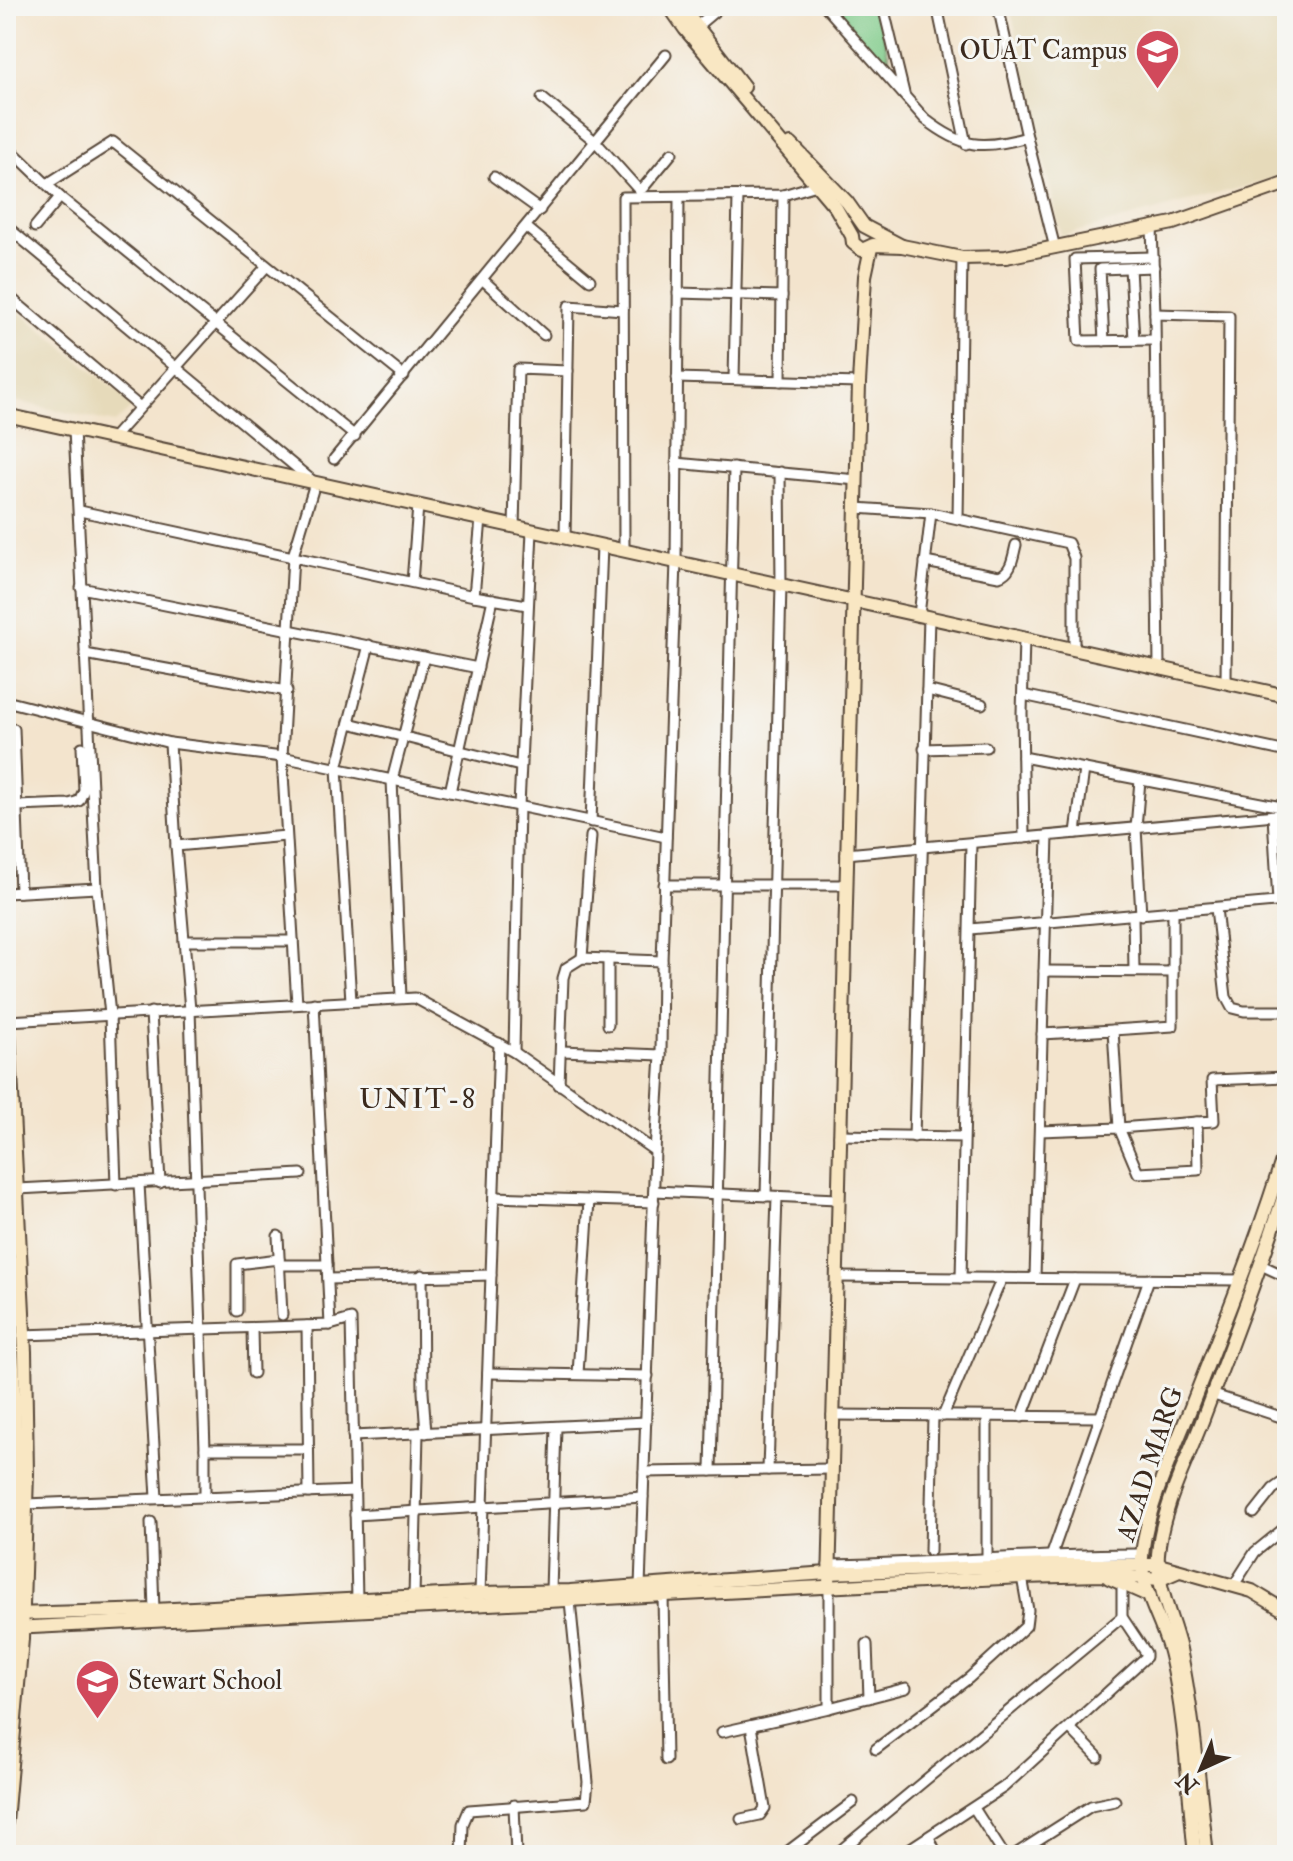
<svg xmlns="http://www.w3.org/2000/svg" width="1293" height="1861" font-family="'IM FELL Double Pica',serif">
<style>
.built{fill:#e6daba}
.green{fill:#7eca88;stroke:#5c7a53;stroke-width:2}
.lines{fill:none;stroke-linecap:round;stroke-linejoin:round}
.street-casing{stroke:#574638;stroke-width:13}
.secondary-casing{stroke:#574638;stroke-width:16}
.street{stroke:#fff;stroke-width:9}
.secondary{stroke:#f9e7c3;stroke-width:12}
.labels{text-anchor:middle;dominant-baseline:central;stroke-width:6;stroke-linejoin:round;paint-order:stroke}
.poi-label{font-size:26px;fill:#3b2a1e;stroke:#f6f6f2;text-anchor:end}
.street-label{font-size:26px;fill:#3b2a1e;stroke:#f6f6f2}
.neighbourhood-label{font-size:28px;letter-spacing:2px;fill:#3b2a1e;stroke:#f6f6f2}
</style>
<rect width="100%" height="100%" fill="#f6f6f2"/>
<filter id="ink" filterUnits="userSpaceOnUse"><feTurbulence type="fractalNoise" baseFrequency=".0125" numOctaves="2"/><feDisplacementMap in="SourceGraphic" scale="16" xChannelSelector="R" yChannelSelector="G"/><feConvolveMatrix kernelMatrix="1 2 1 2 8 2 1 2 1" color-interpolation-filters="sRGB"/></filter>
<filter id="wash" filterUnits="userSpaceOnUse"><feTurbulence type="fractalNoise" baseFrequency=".006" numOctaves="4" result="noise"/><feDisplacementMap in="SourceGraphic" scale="32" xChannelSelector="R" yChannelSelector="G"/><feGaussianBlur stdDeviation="1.8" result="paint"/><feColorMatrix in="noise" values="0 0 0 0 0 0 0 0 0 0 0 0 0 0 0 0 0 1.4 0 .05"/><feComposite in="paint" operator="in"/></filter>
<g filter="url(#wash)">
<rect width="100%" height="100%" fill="#f3e4cd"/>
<g class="built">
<path d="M1010 6H1287V175L1061 236Z"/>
<path d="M6 301 134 405 115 423 6 399Z"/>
</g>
<path class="green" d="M834 6H877L892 70 889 71Z"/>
</g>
<g filter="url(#ink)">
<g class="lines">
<defs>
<g id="street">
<path d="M825 6 925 119C962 148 982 150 1027 137L1055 248"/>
<path d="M883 6 904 93"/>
<path d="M937 6 966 144"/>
<path d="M998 6 1027 137"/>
<path d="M696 27 721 6"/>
<path d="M542 98 596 142 638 189 643 188 672 153"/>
<path d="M13 152 60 197 355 436"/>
<path d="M494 177 540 210"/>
<path d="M47 184 113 142 404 376"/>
<path d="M6 226 315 483 293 556 282 757 297 1004"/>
<path d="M35 227 60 197"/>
<path d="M526 227 590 280"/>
<path d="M1152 227 1155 314"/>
<path d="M1153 257 1075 259 1079 341 1155 340"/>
<path d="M1130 268 1134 340"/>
<path d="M483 280 544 335"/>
<path d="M678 293 782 296"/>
<path d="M6 294 140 407"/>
<path d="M1104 341 1100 269 1154 267"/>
<path d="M677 378 859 383"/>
<path d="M734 379 738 196"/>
<path d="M781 381 783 195"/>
<path d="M74 430 97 888 110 1015 116 1185"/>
<path d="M112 439 266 267"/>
<path d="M334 459 666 55"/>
<path d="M676 463 857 480"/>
<path d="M856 508 931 513 1068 543 1074 558V649"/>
<path d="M80 511 474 596 527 605"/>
<path d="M958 518 962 258"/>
<path d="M514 527 518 369 568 371"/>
<path d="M565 538 569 306 623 310"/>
<path d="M624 551 623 197 783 195 820 184"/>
<path d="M925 562 999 576C1012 572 1013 556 1016 545"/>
<path d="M412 582 418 506"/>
<path d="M81 588 478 668"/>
<path d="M474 596 481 519"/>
<path d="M919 615 931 513"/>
<path d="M1024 638 1022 713 1024 838"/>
<path d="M85 654 287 691"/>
<path d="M1159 668 1155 314 1229 316 1226 682"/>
<path d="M927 690 982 704"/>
<path d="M1023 695 1287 752"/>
<path d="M6 701 170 743 282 757 666 837"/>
<path d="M349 723 520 766"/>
<path d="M14 729 20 892"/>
<path d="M170 743 176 846 190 1010 205 1449V1496"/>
<path d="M924 749 986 747"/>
<path d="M1023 757 1287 808"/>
<path d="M1140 780 1136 828 1141 915"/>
<path d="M450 792 493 599"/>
<path d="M17 806 69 804 79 801 84 790 82 747"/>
<path d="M1273 816 1278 902"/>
<path d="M591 822 602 546"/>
<path d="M1076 833 1084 769"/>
<path d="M176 846 286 836"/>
<path d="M846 854 1287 814"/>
<path d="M664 885H846"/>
<path d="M6 893 97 888"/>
<path d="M1216 908 1226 997 1232 1008 1244 1011H1287"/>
<path d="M1133 916 1134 971"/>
<path d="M970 929 1287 901"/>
<path d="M184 941H293"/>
<path d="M582 958 591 836"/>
<path d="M608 959V1025"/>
<path d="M1044 971 1173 972"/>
<path d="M401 998 392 780 424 657"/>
<path d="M351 1001 337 768 369 645"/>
<path d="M314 1003 330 1325"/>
<path d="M151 1012 160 1183"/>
<path d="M8 1021 415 998 514 1052 655 1151"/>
<path d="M1113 1030 1173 1026V912"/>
<path d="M1042 1034 1113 1030 1119 1128 1197 1122"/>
<path d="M562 1051 661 1055"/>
<path d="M514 1052 519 806 532 531"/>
<path d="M559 1085 563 978 566 968 582 958 662 961"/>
<path d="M1040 1131 1119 1128 1138 1173 1198 1170 1197 1122 1214 1121 1212 1080 1287 1077"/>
<path d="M839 1135 963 1137"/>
<path d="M914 1137 929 617"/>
<path d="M139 1184 157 1498"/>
<path d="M18 1189 301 1174"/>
<path d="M654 1191 837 1199"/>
<path d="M766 1196 781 585 780 472"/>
<path d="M494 1197 654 1202"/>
<path d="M278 1236 282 1315"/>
<path d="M279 1265H327"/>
<path d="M1261 1265 1287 1277"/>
<path d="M422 1275 423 1392 426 1433"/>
<path d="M837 1277 1242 1280"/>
<path d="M1035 1277 1048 836"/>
<path d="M961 1278 971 843"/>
<path d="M328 1279 491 1275"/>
<path d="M237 1311V1264L279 1259"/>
<path d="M307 1326 309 1493"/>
<path d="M252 1329 253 1373"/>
<path d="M22 1335 330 1325 351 1319 357 1600"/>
<path d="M488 1373 648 1376"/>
<path d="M578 1374 589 1200"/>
<path d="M1211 1394 1287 1419"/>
<path d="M832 1415 1098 1417"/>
<path d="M943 1416 1002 1278"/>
<path d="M1022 1417 1075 1279"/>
<path d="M353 1436 646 1422"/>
<path d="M205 1449H308"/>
<path d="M768 1470 777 1197"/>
<path d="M711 1471 734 468"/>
<path d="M644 1472 830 1469"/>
<path d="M26 1504 355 1491"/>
<path d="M1254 1513 1273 1489 1287 1479"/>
<path d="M355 1515 643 1497"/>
<path d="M151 1522 154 1610"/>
<path d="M930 1551 933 1416"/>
<path d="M1052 1554 1149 1279"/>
<path d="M987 1558V1417"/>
<path d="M828 1565C933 1563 1037 1554 1142 1554"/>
<path d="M1234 1585 1255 1552 1287 1526"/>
<path d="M640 1587 655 1151 661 1055 662 961 676 562 679 197"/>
<path d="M551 1591 556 1427"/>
<path d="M480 1593 499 1043"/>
<path d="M663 1595 666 1760"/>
<path d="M414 1597 418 1433"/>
<path d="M867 1644 869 1698"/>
<path d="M829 1708 906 1688"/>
<path d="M1070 1728 1098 1757"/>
<path d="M722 1732 829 1708V1586"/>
<path d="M876 1749 969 1678 1026 1626 1028 1610 1022 1577"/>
<path d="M514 1805 516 1855"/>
<path d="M974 1808 1004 1855"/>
<path d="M741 1819 760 1815 765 1808 751 1726"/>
<path d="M929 1837 937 1855"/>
<path d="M462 1855 463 1824 469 1810 586 1801 588 1782 570 1601"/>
<path d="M783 1855 853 1802"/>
<path d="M835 1855 1122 1617"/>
<path d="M900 1855 1004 1787 1146 1657V1653L1122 1617V1584"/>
<path d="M1014 1855 1091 1806 1115 1801"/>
</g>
<g id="secondary">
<path d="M669 6 685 29 836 208 852 236 853 243 862 250 873 245 902 246 962 258 1006 257 1173 223 1287 183"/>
<path d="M681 6 744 87"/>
<path d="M791 144 847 202 864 226 902 246"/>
<path d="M6 415 1287 696"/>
<path d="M6 973 25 1352 27 1473 22 1639 6 1822"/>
<path d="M6 1253C18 1403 20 1553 6 1703"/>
<path d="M1109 1578 1150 1596"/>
<path d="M829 1586 859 383 865 276 871 248"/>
<path d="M13 1614 154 1610 480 1593 570 1591 828 1573 1051 1565H1159L1252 1591 1287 1612"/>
<path d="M13 1628 1022 1577 1102 1575 1161 1579 1177 1572"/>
<path d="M1195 1855C1188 1790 1186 1719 1171 1656 1164 1623 1140 1591 1142 1557 1145 1511 1174 1450 1191 1407 1225 1320 1260 1234 1287 1144"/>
<path d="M1207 1855C1199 1787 1194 1717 1180 1649 1173 1619 1156 1586 1158 1554 1162 1506 1188 1460 1204 1416 1233 1340 1262 1264 1287 1186"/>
</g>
</defs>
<use href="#street" class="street-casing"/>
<use href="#secondary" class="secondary-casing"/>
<use href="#street" class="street"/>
<use href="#secondary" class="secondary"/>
</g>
</g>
<defs>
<symbol id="university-pin" viewBox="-11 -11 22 30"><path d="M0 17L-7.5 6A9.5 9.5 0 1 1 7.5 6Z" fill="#d1495b" stroke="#f6f6f2"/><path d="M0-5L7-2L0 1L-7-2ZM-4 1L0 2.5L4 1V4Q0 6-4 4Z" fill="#fff"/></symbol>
<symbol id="school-pin" viewBox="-11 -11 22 30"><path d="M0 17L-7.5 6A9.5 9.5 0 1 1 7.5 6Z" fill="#d1495b" stroke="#f6f6f2"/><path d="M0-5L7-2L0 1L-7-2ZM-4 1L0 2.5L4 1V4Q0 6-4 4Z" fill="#fff"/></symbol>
</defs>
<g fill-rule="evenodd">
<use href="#university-pin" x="1132" y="26" width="51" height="69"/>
<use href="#school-pin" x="72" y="1656" width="51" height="69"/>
</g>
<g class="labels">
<g class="poi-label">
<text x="1127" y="51">OUAT Campus</text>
<text x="128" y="1681" text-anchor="start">Stewart School</text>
</g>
<g class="street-label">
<text transform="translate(1150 1464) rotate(-72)">AZAD MARG</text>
</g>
<g class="neighbourhood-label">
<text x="418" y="1099">UNIT-8</text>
</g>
</g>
<rect width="1293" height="1861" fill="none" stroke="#f6f6f2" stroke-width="32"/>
<g transform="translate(1201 1769) rotate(224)" stroke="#f6f6f2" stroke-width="6" paint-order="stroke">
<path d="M0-6L14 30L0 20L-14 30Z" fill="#3b2a1e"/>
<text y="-12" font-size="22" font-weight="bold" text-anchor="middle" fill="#3b2a1e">N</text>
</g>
</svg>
